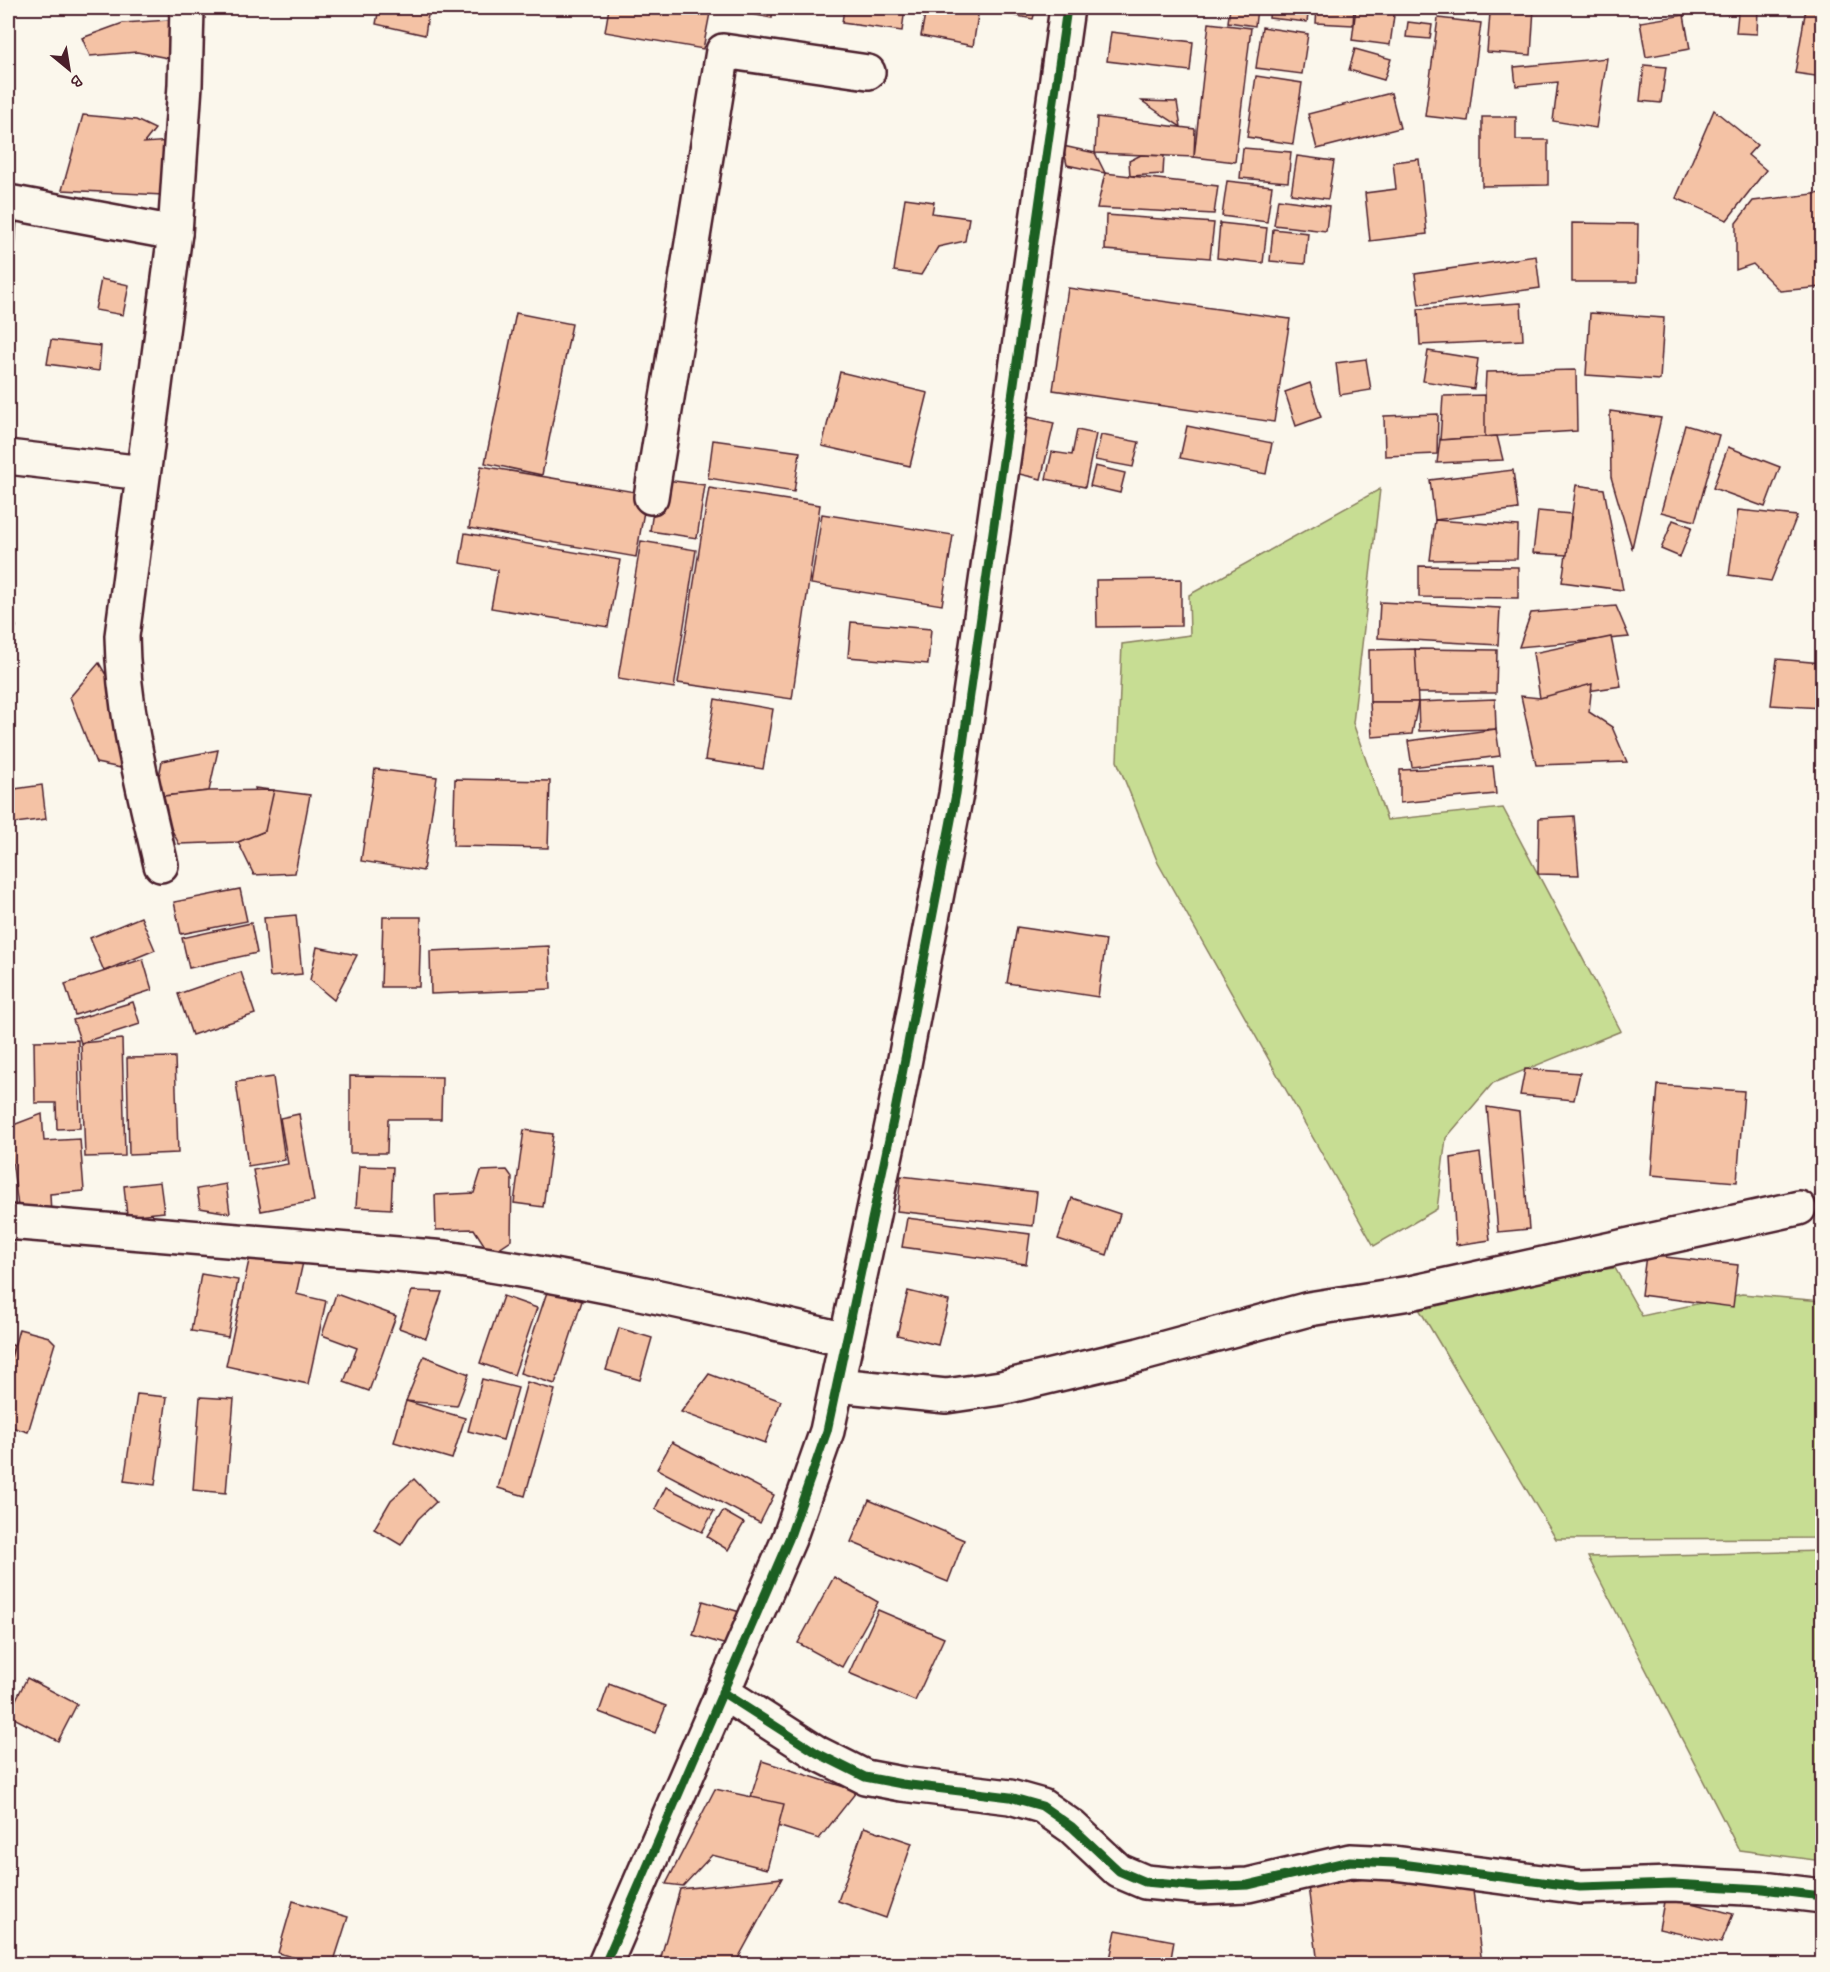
<svg xmlns="http://www.w3.org/2000/svg" width="1830" height="1972" font-family="Mynerve,sans-serif">
<style>
.green{fill:#c7dd93;stroke:#887e5f;stroke-width:1.5}
.building{fill:#f4c2a5;stroke:#4a1f2b;stroke-width:1.5}
.lines{fill:none;stroke-linecap:round;stroke-linejoin:round}
.minor-casing{stroke:#4a1f2b;stroke-width:38}
.minor{stroke:#fbf7ec;stroke-width:33}
.cycleway-casing{stroke:#fbf7ec;stroke-width:13}
.cycleway{stroke:#1b5e20;stroke-width:9}
</style>
<rect width="100%" height="100%" fill="#fbf7ec"/>
<filter id="ink" filterUnits="userSpaceOnUse"><feTurbulence type="fractalNoise" baseFrequency=".0167" numOctaves="2"/><feDisplacementMap in="SourceGraphic" scale="12" xChannelSelector="R" yChannelSelector="G"/><feConvolveMatrix kernelMatrix="1 2 1 2 8 2 1 2 1" color-interpolation-filters="sRGB"/></filter>
<g filter="url(#ink)">
<g class="green">
<path d="M1380 489 1353 723 1387 820 1503 808 1621 1031 1493 1083 1446 1138 1437 1209 1374 1246 1158 863 1117 761 1122 644 1190 635 1189 595Z"/>
<path d="M1615 1268 1642 1316 1742 1294 1822 1301V1538L1556 1539 1409 1292Z"/>
<path d="M1822 1551V1861L1739 1850 1588 1557Z"/>
</g>
<g class="building">
<path d="M379 8H429L425 35 376 24Z"/>
<path d="M609 8H711L703 49 605 32Z"/>
<path d="M718 8H773L772 18Z"/>
<path d="M844 8H905L902 31 842 23Z"/>
<path d="M926 8H1036L1033 19 979 9 973 46 921 36Z"/>
<path d="M1230 8H1257L1255 26 1228 22Z"/>
<path d="M1270 8H1309L1307 22 1269 18Z"/>
<path d="M1317 8H1354L1353 25 1316 23Z"/>
<path d="M1356 8H1395L1390 45 1352 40Z"/>
<path d="M1507 8H1534L1531 55 1487 52 1490 13 1506 14Z"/>
<path d="M1695 8H1758L1757 34 1736 33 1738 14 1697 12Z"/>
<path d="M1806 8H1822V77L1795 73Z"/>
<path d="M1684 15 1690 49 1646 57 1640 22Z"/>
<path d="M1438 18 1481 23 1468 121 1425 116Z"/>
<path d="M169 20 168 58 137 52 90 56 82 38 123 23Z"/>
<path d="M1408 22 1432 25 1430 39 1406 37Z"/>
<path d="M1209 23 1251 28 1235 162 1194 157Z"/>
<path d="M1262 27 1308 34 1302 74 1256 68Z"/>
<path d="M1111 32 1193 42 1190 71 1107 61Z"/>
<path d="M1355 49 1391 59 1384 80 1349 70Z"/>
<path d="M1607 58 1596 128 1553 121 1558 82 1516 86 1514 67Z"/>
<path d="M1644 65 1666 67 1661 103 1640 101Z"/>
<path d="M1256 76 1302 83 1293 144 1247 137Z"/>
<path d="M1391 93 1400 128 1317 149 1308 114Z"/>
<path d="M1142 101 1177 102 1181 127 1161 114Z"/>
<path d="M1714 110 1757 145 1748 155 1766 170 1727 220 1676 198Z"/>
<path d="M83 115 136 120 155 129 144 143 171 141 163 195 62 190Z"/>
<path d="M1097 117 1195 129 1194 157 1095 153Z"/>
<path d="M1482 117H1516V140H1548V185L1482 186Z"/>
<path d="M1063 146 1095 153 1105 173 1067 165Z"/>
<path d="M1243 148 1291 152 1288 182 1240 178Z"/>
<path d="M1141 155 1164 156 1163 174 1130 176 1129 161Z"/>
<path d="M1297 156 1334 161 1328 199 1291 194Z"/>
<path d="M1419 159 1427 234 1370 241 1365 193 1396 189 1393 162Z"/>
<path d="M1105 173 1218 186 1214 214 1097 208Z"/>
<path d="M1227 181 1272 186 1267 222 1222 216Z"/>
<path d="M1822 193V287L1780 291 1753 264 1736 270V223L1753 201Z"/>
<path d="M905 198 934 202 932 213 969 218 965 241 938 247 921 275 894 271Z"/>
<path d="M8 199 18 200 15 251H8Z"/>
<path d="M1278 199 1329 206 1326 231 1274 225Z"/>
<path d="M1106 215 1214 223 1210 258 1105 250Z"/>
<path d="M1220 223 1267 228 1263 263 1217 258Z"/>
<path d="M1572 223 1638 224 1637 282H1572Z"/>
<path d="M1273 229 1308 233 1305 264 1270 261Z"/>
<path d="M1536 256 1540 288 1419 305 1415 274Z"/>
<path d="M101 279 129 285 123 315 95 310Z"/>
<path d="M1068 288 1290 319 1274 422 1053 390Z"/>
<path d="M1521 303 1523 340 1420 345 1418 309Z"/>
<path d="M516 313 572 324 542 475 485 463Z"/>
<path d="M1590 313 1664 318 1660 380 1586 375Z"/>
<path d="M51 340 101 346 99 371 47 364Z"/>
<path d="M1428 351 1478 359 1474 389 1423 381Z"/>
<path d="M1366 359 1371 390 1340 395 1336 363Z"/>
<path d="M1576 370 1577 431 1483 437 1486 372Z"/>
<path d="M840 372 928 393 910 466 822 446Z"/>
<path d="M1310 383 1321 417 1296 426 1285 392Z"/>
<path d="M1485 395V437L1440 440 1443 396Z"/>
<path d="M1610 411 1661 418 1632 548 1611 477Z"/>
<path d="M1438 414 1437 454 1385 456 1384 416Z"/>
<path d="M1028 417 1054 423 1041 479 1015 473Z"/>
<path d="M1685 425 1719 435 1695 521 1661 512Z"/>
<path d="M1187 426 1272 443 1266 474 1180 458Z"/>
<path d="M1077 430 1096 434 1085 487 1046 479 1052 452 1072 455Z"/>
<path d="M1101 435 1139 442 1133 467 1095 460Z"/>
<path d="M1497 436 1503 460 1437 463 1440 440Z"/>
<path d="M713 440 800 452 794 492 708 478Z"/>
<path d="M1728 447 1780 467 1765 507 1713 488Z"/>
<path d="M481 466 647 494 636 557 469 528Z"/>
<path d="M1095 466 1125 473 1120 493 1090 486Z"/>
<path d="M1513 470 1518 509 1435 520 1430 480Z"/>
<path d="M658 479 705 485 697 538 650 531Z"/>
<path d="M1576 485 1604 489 1623 590 1562 582Z"/>
<path d="M709 488 820 505 792 699 678 683Z"/>
<path d="M1738 510 1797 516 1771 581 1729 575Z"/>
<path d="M1538 511 1571 514 1567 555 1533 553Z"/>
<path d="M822 514 953 535 942 605 811 584Z"/>
<path d="M1435 520 1518 526 1517 559 1430 560Z"/>
<path d="M1673 520 1692 527 1680 557 1661 549Z"/>
<path d="M465 533 620 560 608 627 491 608 498 570 460 563Z"/>
<path d="M641 541 696 550 674 688 618 679Z"/>
<path d="M1419 566 1518 567V598L1419 597Z"/>
<path d="M1181 579V626L1097 627 1096 580Z"/>
<path d="M1380 602 1500 608 1498 645 1378 638Z"/>
<path d="M1616 606 1629 637 1519 647 1531 613Z"/>
<path d="M851 622 931 629 928 664 848 657Z"/>
<path d="M8 623 16 626 8 656Z"/>
<path d="M1611 637 1621 686 1540 698 1533 653Z"/>
<path d="M1415 649 1497 650 1496 693H1414Z"/>
<path d="M1415 649 1418 702H1370L1369 650Z"/>
<path d="M1777 659 1822 663V708L1771 705Z"/>
<path d="M99 663 117 694 131 770 96 763 70 697Z"/>
<path d="M1592 684 1589 712 1612 727 1627 762 1536 765 1521 696 1540 698Z"/>
<path d="M715 699 773 709 763 769 705 760Z"/>
<path d="M1495 699 1496 729 1419 731 1418 702Z"/>
<path d="M1370 702H1418L1412 734 1372 737Z"/>
<path d="M1496 729 1500 756 1412 767 1408 741Z"/>
<path d="M218 750 209 791 155 797 162 761Z"/>
<path d="M1493 766 1496 794 1400 803V770Z"/>
<path d="M375 769 437 777 423 871 361 861Z"/>
<path d="M455 779 550 781 548 848 453 846Z"/>
<path d="M42 785 46 819 8 824V790Z"/>
<path d="M255 788 310 795 295 873 254 875 238 842 265 831Z"/>
<path d="M274 790 265 831 238 842 179 844 155 797 209 791Z"/>
<path d="M1574 816 1579 875 1538 874 1539 818Z"/>
<path d="M240 889 247 921 181 934 174 902Z"/>
<path d="M296 915 302 974 270 977 264 918Z"/>
<path d="M141 917 155 950 104 971 90 938Z"/>
<path d="M383 917H421L419 987H381Z"/>
<path d="M251 923 257 953 189 968 182 938Z"/>
<path d="M1017 927 1106 940 1098 997 1007 983Z"/>
<path d="M549 946 551 989 431 994 430 951Z"/>
<path d="M317 947 357 955 334 1000 310 980Z"/>
<path d="M143 959 152 990 75 1015 65 984Z"/>
<path d="M241 972 255 1014 192 1035 178 994Z"/>
<path d="M133 1002 140 1024 81 1043 73 1020Z"/>
<path d="M122 1039 125 1156 85 1157 81 1043Z"/>
<path d="M78 1040 80 1128 57 1129 56 1103H35L34 1041Z"/>
<path d="M175 1057 178 1153 129 1155 127 1058Z"/>
<path d="M1525 1069 1580 1073 1574 1100 1520 1095Z"/>
<path d="M350 1076 442 1077 441 1119H388L387 1153H350Z"/>
<path d="M273 1077 285 1160 248 1166 236 1082Z"/>
<path d="M1658 1085 1744 1091 1737 1182 1651 1175Z"/>
<path d="M1487 1107 1519 1112 1529 1229 1498 1232Z"/>
<path d="M42 1114 44 1141 80 1139 84 1191 50 1194 51 1215 18 1207 8 1127Z"/>
<path d="M299 1114 314 1201 261 1211 253 1170 288 1164 280 1118Z"/>
<path d="M524 1130 553 1134 543 1207 514 1203Z"/>
<path d="M1480 1153 1490 1240 1456 1245 1451 1158Z"/>
<path d="M359 1166 393 1167 391 1209 356 1207Z"/>
<path d="M507 1170 512 1177 511 1240 490 1254 474 1229 436 1230 435 1195 474 1193 481 1171Z"/>
<path d="M901 1176 1037 1192 1033 1226 897 1211Z"/>
<path d="M160 1182 164 1212 127 1216 124 1186Z"/>
<path d="M226 1184 230 1213 200 1208 197 1189Z"/>
<path d="M1072 1198 1120 1214 1107 1255 1058 1239Z"/>
<path d="M907 1218 1030 1234 1026 1264 902 1247Z"/>
<path d="M253 1242 305 1253 296 1294 326 1301 308 1384 226 1366Z"/>
<path d="M1646 1255 1738 1265 1733 1307 1641 1295Z"/>
<path d="M201 1274 238 1280 228 1337 191 1331Z"/>
<path d="M548 1289 582 1301 555 1384 520 1373Z"/>
<path d="M412 1291 442 1292 426 1338 399 1328Z"/>
<path d="M908 1291 949 1301 938 1345 897 1335Z"/>
<path d="M336 1294 396 1316 369 1391 344 1382 357 1348 322 1335Z"/>
<path d="M503 1296 537 1308 514 1375 480 1363Z"/>
<path d="M619 1328 652 1338 640 1380 606 1370Z"/>
<path d="M19 1329 49 1337 55 1343 28 1432 8 1426V1369Z"/>
<path d="M8 1343 14 1346 8 1364Z"/>
<path d="M424 1356 469 1374 457 1406 406 1401Z"/>
<path d="M709 1374 781 1401 765 1443 681 1412Z"/>
<path d="M482 1379 518 1388 503 1440 468 1431Z"/>
<path d="M527 1382 555 1390 525 1496 498 1488Z"/>
<path d="M137 1394 167 1397 155 1485 124 1481Z"/>
<path d="M200 1397 234 1399 226 1493 193 1490Z"/>
<path d="M406 1401 465 1418 452 1459 394 1442Z"/>
<path d="M672 1442 774 1495 760 1523 657 1469Z"/>
<path d="M414 1479 436 1502 418 1519 401 1545 374 1529 391 1500Z"/>
<path d="M666 1487 714 1511 702 1532 655 1509Z"/>
<path d="M869 1500 964 1540 948 1582 851 1542Z"/>
<path d="M723 1511 744 1523 728 1550 707 1537Z"/>
<path d="M834 1577 878 1602 842 1667 798 1643Z"/>
<path d="M703 1601 740 1612 730 1646 693 1635Z"/>
<path d="M878 1610 944 1638 915 1701 849 1673Z"/>
<path d="M27 1678 77 1704 58 1741 8 1715Z"/>
<path d="M609 1684 666 1706 655 1733 599 1712Z"/>
<path d="M762 1761 857 1791 819 1839 745 1816Z"/>
<path d="M715 1789 784 1804 767 1869 712 1855 683 1886 666 1884Z"/>
<path d="M864 1827 912 1843 886 1918 838 1901Z"/>
<path d="M1470 1866 1482 1964H1318L1308 1886Z"/>
<path d="M782 1878 735 1964H659L680 1889Z"/>
<path d="M1665 1896 1733 1914 1721 1943 1659 1929Z"/>
<path d="M293 1901 348 1917 333 1964H305L306 1961 278 1953Z"/>
<path d="M1116 1930 1174 1941 1170 1964H1109Z"/>
</g>
<g class="lines">
<defs>
<g id="minor">
<path d="M8 202 175 233"/>
<path d="M8 457 143 473"/>
<path d="M651 497 723 51 868 72"/>
<path d="M161 865C144 790 123 713 122 636L175 233 185 85 187 8"/>
<path d="M8 1222 446 1258C581 1278 714 1308 846 1340"/>
<path d="M837 1385 946 1396 1001 1388 1139 1355 1309 1309 1410 1293 1799 1208"/>
<path d="M722 1692 817 1753 865 1777 902 1784 1010 1797 1042 1806 1072 1827 1119 1871 1145 1882 1199 1887 1248 1885 1350 1861 1394 1863 1580 1887 1673 1884 1763 1889 1822 1896"/>
<path d="M605 1964 789 1539 827 1431 894 1116 956 794 1067 8"/>
</g>
</defs>
<use href="#minor" class="minor-casing"/>
<use href="#minor" class="minor"/>
<defs>
<g id="cycleway">
<path d="M722 1692 817 1753 865 1777 902 1784 1010 1797 1042 1806 1072 1827 1119 1871 1145 1882 1199 1887 1248 1885 1350 1861 1394 1863 1580 1887 1673 1884 1763 1889 1822 1896"/>
<path d="M605 1964 789 1539 827 1431 894 1116 956 794 1067 8"/>
</g>
</defs>
<use href="#cycleway" class="cycleway-casing"/>
<use href="#cycleway" class="cycleway"/>
</g>
</g>
<rect width="1830" height="1972" fill="none" stroke="#fbf7ec" stroke-width="30"/>
<rect x="15" y="15" width="1800" height="1942" fill="none" stroke="#4a1f2b" stroke-width="2" filter="url(#ink)"/>
<g transform="translate(69 69) rotate(150)" stroke="#fbf7ec" stroke-width="4.5" paint-order="stroke">
<path d="M0-4.5L10 22L0 15L-10 22Z" fill="#4a1f2b"/>
<text y="-9" font-size="16" font-weight="bold" text-anchor="middle" fill="#4a1f2b">B</text>
</g>
</svg>
